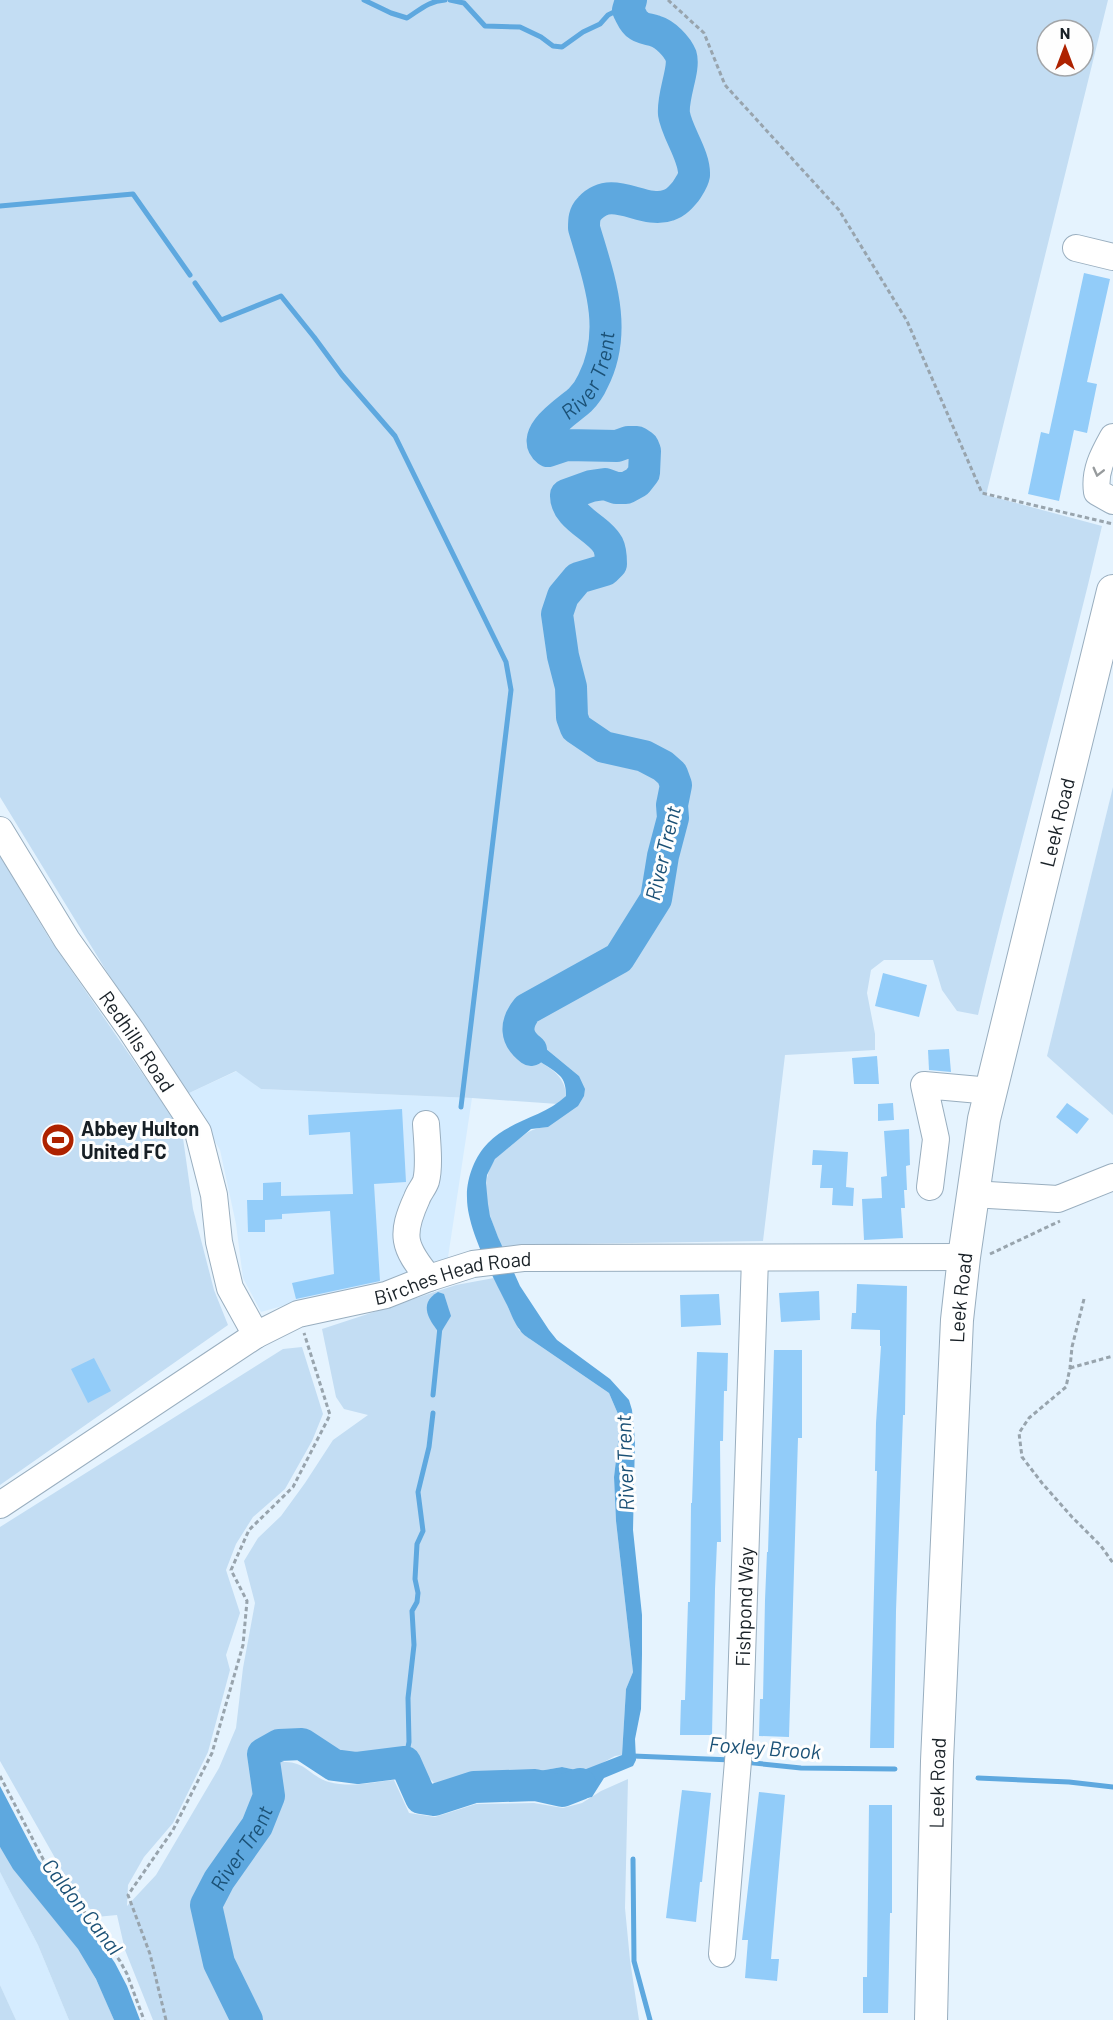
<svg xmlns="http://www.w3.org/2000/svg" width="1113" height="2020" font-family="Barlow,sans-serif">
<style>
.built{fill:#d5ecff}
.green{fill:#c3ddf3;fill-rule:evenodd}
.water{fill:#5ea8df}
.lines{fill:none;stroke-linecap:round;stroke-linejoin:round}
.stream{stroke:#5ea8df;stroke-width:5}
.river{stroke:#5ea8df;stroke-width:32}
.building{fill:#92ccf9}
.minor-casing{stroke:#99aebf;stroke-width:28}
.major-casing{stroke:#99aebf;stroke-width:34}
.path{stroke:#98a4ad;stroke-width:3;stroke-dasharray:4.5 3;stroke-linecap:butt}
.minor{stroke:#fff;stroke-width:26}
.major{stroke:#fff;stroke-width:32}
.oneway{stroke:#979b9d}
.labels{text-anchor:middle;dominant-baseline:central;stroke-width:6;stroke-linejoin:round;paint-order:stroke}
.street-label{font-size:20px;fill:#182026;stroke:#fefefe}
.poi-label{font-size:20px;font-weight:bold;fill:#182026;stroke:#fefefe;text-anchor:start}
.water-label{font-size:21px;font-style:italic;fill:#1b5176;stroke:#fefefe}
</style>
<rect width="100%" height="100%" fill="#e5f3fe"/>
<g class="built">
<path d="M237 1071 261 1089 472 1098 447 1264 380 1289 296 1302 261 1312 243 1278 236 1224 220 1150 187 1094Z"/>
<path d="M0 1872 38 1945 69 2020H16L0 1985Z"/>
</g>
<g class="green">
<path d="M0 0H1108L986 495 1102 526C1064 690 1017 851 978 1015L957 1011 942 990 933 960H884L871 970 867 993 875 1034V1050L785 1055 763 1241 566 1244 504 1251C492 1224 476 1189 494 1161 498 1155 506 1150 512 1145 525 1134 530 1128 548 1127L579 1076 528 1034 526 1025 531 1017 507 1026C517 1063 566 1061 566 1096L558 1104 472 1098 261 1089 236 1071 187 1094 107 972 0 797ZM1047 30H1083V66H1047Z"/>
<path d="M1113 787V1115L1047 1056Z"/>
<path d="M0 856 49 938 182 1131 193 1209 214 1290 228 1325 0 1485Z"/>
<path d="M494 1278 519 1330 530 1339 609 1393 618 1414 619 1435 614 1477 616 1521 633 1672 626 1689 622 1755 615 1756 593 1768 581 1771 562 1767 539 1771 515 1770 462 1779 437 1786 426 1775 424 1766 399 1752 353 1755 331 1749 315 1738 271 1733 284 1762C305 1761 311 1777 329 1782 351 1788 373 1782 394 1780L409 1813 435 1817 476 1804 534 1803 563 1808 582 1803 601 1791 628 1779 625 1908 630 1960 639 2020H153L125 1950 117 1915 96 1917 67 1879 0 1761V1527L283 1349 302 1347 323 1414 312 1441 285 1489 253 1517 236 1544 226 1570 240 1613 226 1655 230 1670 208 1752 173 1823 144 1857 128 1885 127 1906 156 1875 219 1768 236 1728 243 1668 255 1603 244 1561 258 1538 281 1516 305 1483 333 1440 368 1415 344 1409 336 1397 322 1329 456 1285Z"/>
<path d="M0 1847C23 1884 54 1914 79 1950 94 1972 104 1996 114 2020H69L38 1945 0 1872Z"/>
<path d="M0 1985 16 2020H0Z"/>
</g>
<g class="water">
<path d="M512 1012 532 1016 526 1025 528 1034 579 1076 585 1089 584 1096 578 1106 548 1127 531 1129 495 1159 487 1175 486 1183 488 1204 490 1216 498 1237 520 1286 549 1330 557 1340 610 1379 629 1400 632 1410 635 1440 633 1530 642 1615V1654L641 1709 635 1739 636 1760 633 1766 604 1778 592 1797 577 1800 541 1792 539 1771 562 1767 581 1771 622 1755 626 1689 633 1672 616 1521 614 1477 619 1435 618 1414 609 1393 530 1339C527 1337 522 1334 520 1330 514 1323 511 1313 507 1305 493 1277 467 1229 467 1198 466 1179 475 1156 488 1143 510 1120 544 1117 566 1096 566 1088 565 1080 559 1075 543 1059 490 1044 512 1012Z"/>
<path d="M438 1292 444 1294 451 1316 440 1334C430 1321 417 1304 438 1292Z"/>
<path d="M0 1786 38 1859 71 1898 115 1963 127 1986 140 2020H114L96 1979 78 1949 13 1869 0 1847Z"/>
</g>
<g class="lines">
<g class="stream">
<path d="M364 0 391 13 407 18C421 9 429 1 445 0"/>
<path d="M450 0 464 3 485 26 520 27 541 37 553 46 562 47 583 32 600 24 608 15 618 10H628"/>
<path d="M0 206 133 194 190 275"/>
<path d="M195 283 221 320 281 296 314 337 342 375 395 436 506 662 511 690 461 1107"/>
<path d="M433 1395 440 1327"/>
<path d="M633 1756 732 1760"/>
<path d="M405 1762 409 1742 408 1698 414 1645 412 1611 417 1602 418 1593 415 1579 417 1544 423 1531 418 1492 429 1447 433 1413"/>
<path d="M744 1762 801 1768 895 1769"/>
<path d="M978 1778 1069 1782 1113 1787"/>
<path d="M633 1859 634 1961 650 2020"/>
</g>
<g class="river">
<path id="s1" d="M531 1050C515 1038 515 1024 527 1009L619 958 656 899 663 856 673 818 672 805 676 785 672 774 663 766 644 756 604 747 576 728 572 717 571 687 563 656 557 614 563 596 578 578 605 570 611 564C611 558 611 551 608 545 599 528 565 517 566 495L591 486 605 484 616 488H626L637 482 644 473 645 451 643 446 637 442H628L617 446 566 445 548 451C528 435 569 410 580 400 585 395 590 388 593 381 619 330 599 279 584 228 584 220 584 214 590 208 613 183 643 215 669 205 676 203 681 197 686 191 689 186 693 181 694 175 695 156 677 133 674 114 672 96 685 69 681 56 677 46 665 34 655 31 650 29 642 29 638 25 633 22 631 15 628 10L631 0"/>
<path id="s2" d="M247 2020 219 1963 206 1905 219 1880 257 1826 269 1796 263 1754 279 1745 302 1744 334 1765 357 1768 405 1762 421 1798 434 1800 474 1787 535 1785 562 1791 580 1784"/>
</g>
</g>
<g class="building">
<path d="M1084 273 1110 279 1087 382 1097 384 1087 433 1074 430 1059 501 1028 494 1041 432 1049 434Z"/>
<path d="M883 973 927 985 919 1017 875 1006Z"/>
<path d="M949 1049 951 1072 929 1070 928 1050Z"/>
<path d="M877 1056 879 1084H854L852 1058Z"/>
<path d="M893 1103 894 1120 878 1121V1104Z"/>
<path d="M1067 1103 1089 1119 1077 1134 1056 1117Z"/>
<path d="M402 1109 406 1182 374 1184 380 1281 296 1299 292 1283 334 1274 330 1211 282 1214V1219L265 1220V1232H248L247 1200H263V1183L281 1182V1196L353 1194 350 1132 309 1135 308 1115Z"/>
<path d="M909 1129 910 1165 906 1166 907 1190H904L905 1208H901L903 1238 864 1240 862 1199 882 1198 881 1177 887 1176 884 1131Z"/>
<path d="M813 1150 848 1152 846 1187 854 1188 853 1206 832 1205 833 1188H820L822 1165H812Z"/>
<path d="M857 1284 907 1286 905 1415H903L896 1611 894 1748H870L877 1471H875L876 1423 881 1346H880V1330L851 1329 852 1313H856Z"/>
<path d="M819 1291 820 1320 781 1322 779 1293Z"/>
<path d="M719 1294 721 1325 681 1327 680 1295Z"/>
<path d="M774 1350H802V1438H798L789 1737 759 1736 760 1699H763L765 1600 767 1552H768Z"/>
<path d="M697 1352 728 1353 727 1391H724L723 1441H720L721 1542H717L715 1589 712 1735H680L681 1700H685L688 1602H690L691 1503H692Z"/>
<path d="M94 1358 111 1391 88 1403 71 1369Z"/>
<path d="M682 1790 711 1793 702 1882H700L696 1922 666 1918Z"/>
<path d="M759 1792 785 1795 771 1959H779L777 1981 745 1978 748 1940H742Z"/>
<path d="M869 1805H892V1913H890L888 2013H863V1977H867Z"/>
</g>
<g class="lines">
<defs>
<g id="minor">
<path d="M1076 248 1113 257"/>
<path d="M1113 437C1103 455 1094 471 1097 492L1113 501"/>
<path id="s3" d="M0 830 67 940 131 1030 198 1132 214 1195 219 1242 230 1288 256 1335"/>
<path d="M426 1124C427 1140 430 1166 426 1181 424 1187 419 1192 417 1198 400 1235 403 1247 429 1278"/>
<path d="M930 1187 936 1139 924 1085 991 1091"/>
<path d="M972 1194 1058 1199 1113 1177"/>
<path id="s4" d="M0 1505 256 1335 298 1314 386 1295 429 1278 473 1264 523 1258 964 1257"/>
<path id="s5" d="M722 1954 739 1749 755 1258"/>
</g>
<g id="major">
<path id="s6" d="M931 2020 937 1761 957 1320 964 1257 984 1119 1113 591"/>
</g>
</defs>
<use href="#minor" class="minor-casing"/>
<use href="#major" class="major-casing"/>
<g class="path">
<path d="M668 0 704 33 725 85 839 210 907 321 982 493 1113 524"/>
<path d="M990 1254 1060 1221"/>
<path d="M1084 1299 1072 1347 1070 1368 1066 1387 1029 1418 1019 1433 1022 1457 1042 1483 1072 1517 1101 1546 1113 1563"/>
<path d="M1070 1368 1113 1356"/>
<path d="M0 1776 43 1859 62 1881 120 1961 127 1974 144 2020"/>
<path d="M166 2020 150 1954 128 1895 173 1830 212 1753 243 1645 247 1601 231 1570 249 1530 293 1487 330 1415 304 1333"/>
</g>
<use href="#minor" class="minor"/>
<use href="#major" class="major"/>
</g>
<defs><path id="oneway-chevron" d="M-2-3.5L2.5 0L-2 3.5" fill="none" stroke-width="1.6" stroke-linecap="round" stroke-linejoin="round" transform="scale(1.5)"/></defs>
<use class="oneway" href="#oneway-chevron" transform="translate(1098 472) rotate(104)"/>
<defs>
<symbol id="stadium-disc" viewBox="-11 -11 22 22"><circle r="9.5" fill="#ae2200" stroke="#fefefe"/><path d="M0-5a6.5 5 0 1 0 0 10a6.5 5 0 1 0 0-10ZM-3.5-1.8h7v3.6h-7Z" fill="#fff"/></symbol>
</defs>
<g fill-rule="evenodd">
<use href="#stadium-disc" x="39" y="1121" width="38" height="38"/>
</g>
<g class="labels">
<g class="street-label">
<text stroke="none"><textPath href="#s6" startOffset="1209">Leek Road</textPath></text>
<text stroke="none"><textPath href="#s3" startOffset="252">Redhills Road</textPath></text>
<text stroke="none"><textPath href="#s4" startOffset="514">Birches Head Road</textPath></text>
<text stroke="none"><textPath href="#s6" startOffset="723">Leek Road</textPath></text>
<text stroke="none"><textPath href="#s5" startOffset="348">Fishpond Way</textPath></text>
<text stroke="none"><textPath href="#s6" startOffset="237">Leek Road</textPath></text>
</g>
<g class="poi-label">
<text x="81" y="1128">Abbey Hulton<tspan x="81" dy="23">United FC</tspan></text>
</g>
<g class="water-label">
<text stroke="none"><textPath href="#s1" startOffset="1047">River Trent</textPath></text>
<text transform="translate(662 853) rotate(-77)">River Trent</text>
<text transform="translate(624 1463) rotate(-92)">River Trent</text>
<text transform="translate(765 1747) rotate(4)">Foxley Brook</text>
<text stroke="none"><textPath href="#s2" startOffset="190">River Trent</textPath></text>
<text transform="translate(83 1906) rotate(52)">Caldon Canal</text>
</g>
</g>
<g transform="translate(1065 48)"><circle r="28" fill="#fefefe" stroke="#a2a5a8" stroke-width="1.5"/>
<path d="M0-4.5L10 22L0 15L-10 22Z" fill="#ae2200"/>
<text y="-9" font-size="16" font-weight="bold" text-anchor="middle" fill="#182026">N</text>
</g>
</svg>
